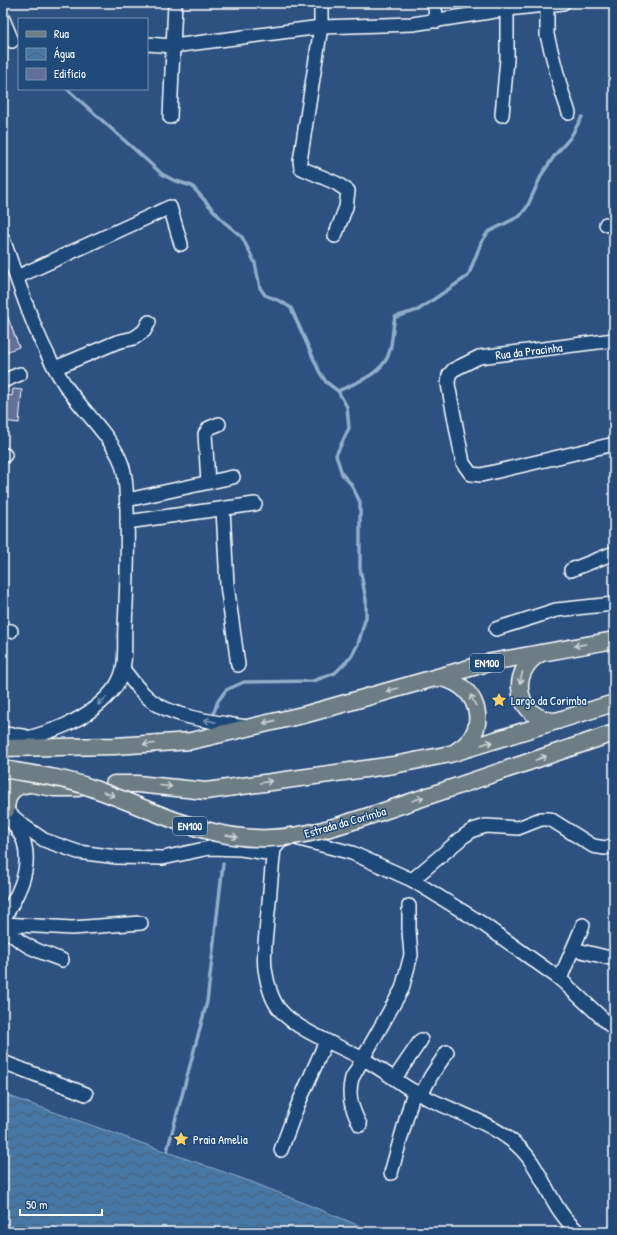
<svg xmlns="http://www.w3.org/2000/svg" width="617" height="1235" font-family="'Patrick Hand',sans-serif">
<style>
.water{fill:url(#water-waves);stroke:#91adc8}
.lines{fill:none;stroke-linecap:round;stroke-linejoin:round}
.stream{stroke:#91adc8;stroke-width:3.5}
.building{fill:#636f9b;stroke:#fff}
.minor-casing{stroke:#fff;stroke-width:16}
.major-casing{stroke:#fff;stroke-width:19}
.minor{stroke:#1f4a7a;stroke-width:13}
.major{stroke:#6c7e84;stroke-width:16}
.major-bridge-casing{stroke:#fff;stroke-width:19;stroke-linecap:butt}
.major-bridge{stroke:#6c7e84;stroke-width:16}
.oneway{stroke:#ccd2d4}
.oneway2{stroke:#7992af}
.labels{text-anchor:middle;dominant-baseline:central;stroke-width:3;stroke-linejoin:round;paint-order:stroke}
.shield{fill:#1f4a7a;stroke:#bcc9d7;stroke-width:1}
.shield-label{font-size:11px;font-weight:bold;fill:#fff}
.street-label{font-size:12px;fill:#fff;stroke:#1f4a7a}
.poi-label{font-size:12px;fill:#fff;stroke:#1f4a7a;text-anchor:start}
</style>
<defs>
<pattern id="water-waves" width="16" height="10" patternUnits="userSpaceOnUse"><rect width="16" height="10" fill="#4777a4"/><path d="M0 5q4-4 8 0t8 0" fill="none" stroke="#4a5f74"/></pattern>
</defs>
<rect width="100%" height="100%" fill="#2d5181"/>
<filter id="ink" filterUnits="userSpaceOnUse"><feTurbulence type="fractalNoise" baseFrequency=".025" numOctaves="2"/><feDisplacementMap in="SourceGraphic" scale="8" xChannelSelector="R" yChannelSelector="G"/><feConvolveMatrix kernelMatrix="1 2 1 2 8 2 1 2 1" color-interpolation-filters="sRGB"/></filter>
<g filter="url(#ink)">
<path class="water" d="M3 1094 252 1182 375 1232H3Z"/>
<g class="lines">
<g class="stream">
<path d="M67 89 162 174 173 180 192 186 223 221 242 237 255 263 260 288 265 295 282 302 291 308 319 371 326 382 338 391 347 407 349 428 336 455 342 474 351 484 360 502V568L366 600V617L358 644 351 657 335 673 313 681 244 682 226 690 218 701 214 712"/>
<path d="M338 391C355 383 380 375 388 356 393 344 392 330 395 317L418 310 468 276 481 243 488 232 520 216 527 207 542 174 555 155 570 138 582 117"/>
<path d="M167 1151 207 1002 223 864"/>
</g>
</g>
<g class="building">
<path d="M4 307 19 347 3 353V308Z"/>
<path d="M13 389 22 390 19 423 3 421V394L12 396Z"/>
</g>
<g class="lines">
<defs>
<g id="minor">
<path d="M321 3V27L300 161 301 168 336 183 348 191 346 207 335 236"/>
<path d="M434 3 437 21"/>
<path d="M547 4V35L561 89 569 113"/>
<path d="M3 19 12 41"/>
<path d="M147 44 173 46 321 27 413 24 508 9 563 3"/>
<path d="M502 115 507 59V3"/>
<path d="M170 117 175 3"/>
<path d="M606 224 614 227"/>
<path d="M3 239C21 289 36 341 65 385 81 409 111 436 121 462 127 477 126 494 127 510 128 549 127 588 125 626 124 640 126 656 123 669 122 674 119 681 116 686 90 722 46 734 5 744"/>
<path d="M17 277 170 207 181 244"/>
<path d="M614 340 479 357 453 370 449 375 448 384 463 463 471 474 481 475 614 444"/>
<path d="M55 368 117 342 134 338 144 331 149 322"/>
<path d="M3 381 20 374"/>
<path d="M3 455H5"/>
<path d="M208 482 205 434 209 428 219 424"/>
<path d="M127 500 233 477"/>
<path d="M223 509 227 585 238 665"/>
<path d="M127 522 255 504"/>
<path d="M571 570 614 553"/>
<path d="M496 629 556 610 614 604"/>
<path d="M3 630 11 631"/>
<path d="M123 669C130 678 137 688 145 695 167 718 217 722 247 727"/>
<path d="M3 734 24 736"/>
<path d="M3 808 24 826 44 840 78 852 117 857 163 858 209 848 241 849 273 854"/>
<path d="M412 880 464 836 473 830 486 826 518 828 541 819H550L593 846 605 848 614 845"/>
<path d="M3 920C17 896 32 871 24 842 21 834 15 827 11 820"/>
<path d="M3 924 72 928 141 923"/>
<path d="M3 926C21 946 38 951 62 960"/>
<path d="M573 949 614 959"/>
<path d="M560 979 583 925"/>
<path d="M3 1062 86 1094"/>
<path d="M395 1078 421 1040"/>
<path d="M421 1095 431 1076 447 1052"/>
<path d="M360 1125C352 1109 347 1096 352 1078L402 989 411 955 409 931V906"/>
<path d="M281 1150 297 1107 326 1041"/>
<path d="M391 1173 414 1091"/>
<path d="M579 1232C547 1207 544 1165 512 1141 484 1119 446 1109 415 1092 397 1082 380 1067 361 1058 338 1045 298 1031 281 1011 272 1002 267 982 265 969 263 953 266 937 267 921 270 897 271 873 274 849L281 841 292 837 352 853 412 880 480 922 560 979 614 1029"/>
</g>
<g id="major">
<path d="M541 653C506 672 517 721 557 721"/>
<path d="M436 678C476 679 494 729 458 750"/>
<path d="M3 748 115 746 191 741 307 714 491 662 614 640"/>
<path d="M3 779 54 788H78"/>
<path d="M114 784H137L206 791 394 765 450 754 614 703"/>
<path d="M6 810C7 794 12 786 29 784"/>
<path d="M381 812 614 733"/>
</g>
</defs>
<use href="#minor" class="minor-casing"/>
<use href="#major" class="major-casing"/>
<use href="#minor" class="minor"/>
<use href="#major" class="major"/>
<defs>
<path id="major-bridge" d="M3 769C32 774 61 777 89 787 148 807 205 841 269 838 308 837 344 824 381 812"/>
</defs>
<use href="#major-bridge" class="major-bridge-casing"/>
<use href="#major-bridge" class="major-bridge"/>
</g>
<defs><path id="oneway-shaft" d="M-6 0H5M1.5-3L5.5 0L1.5 3" fill="none" stroke-width="1.6" stroke-linecap="round" stroke-linejoin="round"/></defs>
<g class="oneway">
<use href="#oneway-shaft" transform="translate(580 645) rotate(170)"/>
<use href="#oneway-shaft" transform="translate(521 678) rotate(103)"/>
<use href="#oneway-shaft" transform="translate(392 690) rotate(164)"/>
<use href="#oneway-shaft" transform="translate(473 700) rotate(-116)"/>
<use href="#oneway-shaft" transform="translate(269 722) rotate(167)"/>
<use href="#oneway-shaft" transform="translate(487 743) rotate(-17)"/>
<use href="#oneway-shaft" transform="translate(149 744) rotate(175)"/>
<use href="#oneway-shaft" transform="translate(541 758) rotate(-19)"/>
<use href="#oneway-shaft" transform="translate(266 782) rotate(-10)"/>
<use href="#oneway-shaft" transform="translate(166 786) rotate(5)"/>
<use href="#oneway-shaft" transform="translate(109 794) rotate(20)"/>
<use href="#oneway-shaft" transform="translate(418 799) rotate(-18)"/>
<use href="#oneway-shaft" transform="translate(232 836) rotate(10)"/>
</g>
<g class="oneway2">
<use href="#oneway-shaft" transform="translate(102 701) rotate(138)"/>
<use href="#oneway-shaft" transform="translate(210 721) rotate(-169)"/>
</g>
</g>
<defs>
<symbol id="sight-bare" viewBox="-9 -9 18 18"><path d="M0-6L1.8-2.2L6-1.7L2.9 1.2L3.7 5.4L0 3.3L-3.7 5.4L-2.9 1.2L-6-1.7L-1.8-2.2Z" fill="#ffd166" stroke="#1f4a7a" stroke-width="2.5" paint-order="stroke"/></symbol>
</defs>
<g fill-rule="evenodd">
<use href="#sight-bare" x="488" y="689" width="22" height="22"/>
<use href="#sight-bare" x="170" y="1128" width="22" height="22"/>
</g>
<g class="labels">
<g class="shield">
<rect x="470" y="654" width="34" height="18" rx="3"/>
<rect x="173" y="817" width="34" height="18" rx="3"/>
</g>
<g class="shield-label">
<text x="487" y="663">EN100</text>
<text x="190" y="826">EN100</text>
</g>
<g class="street-label">
<text transform="translate(529 351) rotate(-7)">Rua da Pracinha</text>
<text transform="translate(345 822) rotate(-16)">Estrada da Corimba</text>
</g>
<g class="poi-label">
<text x="511" y="700">Largo da Corimba</text>
<text x="193" y="1139">Praia Amelia</text>
</g>
</g>
<rect width="617" height="1235" fill="none" stroke="#1f4a7a" stroke-width="16"/>
<rect x="8" y="8" width="601" height="1219" fill="none" stroke="#fff" stroke-width="1.5" filter="url(#ink)"/>
<rect x="18" y="18" width="130" height="72" fill="#1f4a7a" stroke="#7992af"/>
<rect x="26" y="31" width="20" height="6" fill="#6c7e84" stroke="#7992af"/>
<text x="54" y="38" font-size="12" fill="#ffffff">Rua</text>
<rect x="26" y="48" width="20" height="12" fill="url(#water-waves)" stroke="#7992af"/>
<text x="54" y="58" font-size="12" fill="#ffffff">Água</text>
<rect x="26" y="68" width="20" height="12" fill="#636f9b" stroke="#7992af"/>
<text x="54" y="78" font-size="12" fill="#ffffff">Edifício</text>
<path d="M20 1209v6h82v-6" fill="none" stroke="#ffffff" stroke-width="2"/>
<text x="26" y="1209" font-size="12" fill="#ffffff" stroke="#1f4a7a" stroke-width="3" paint-order="stroke">50 m</text>
</svg>
